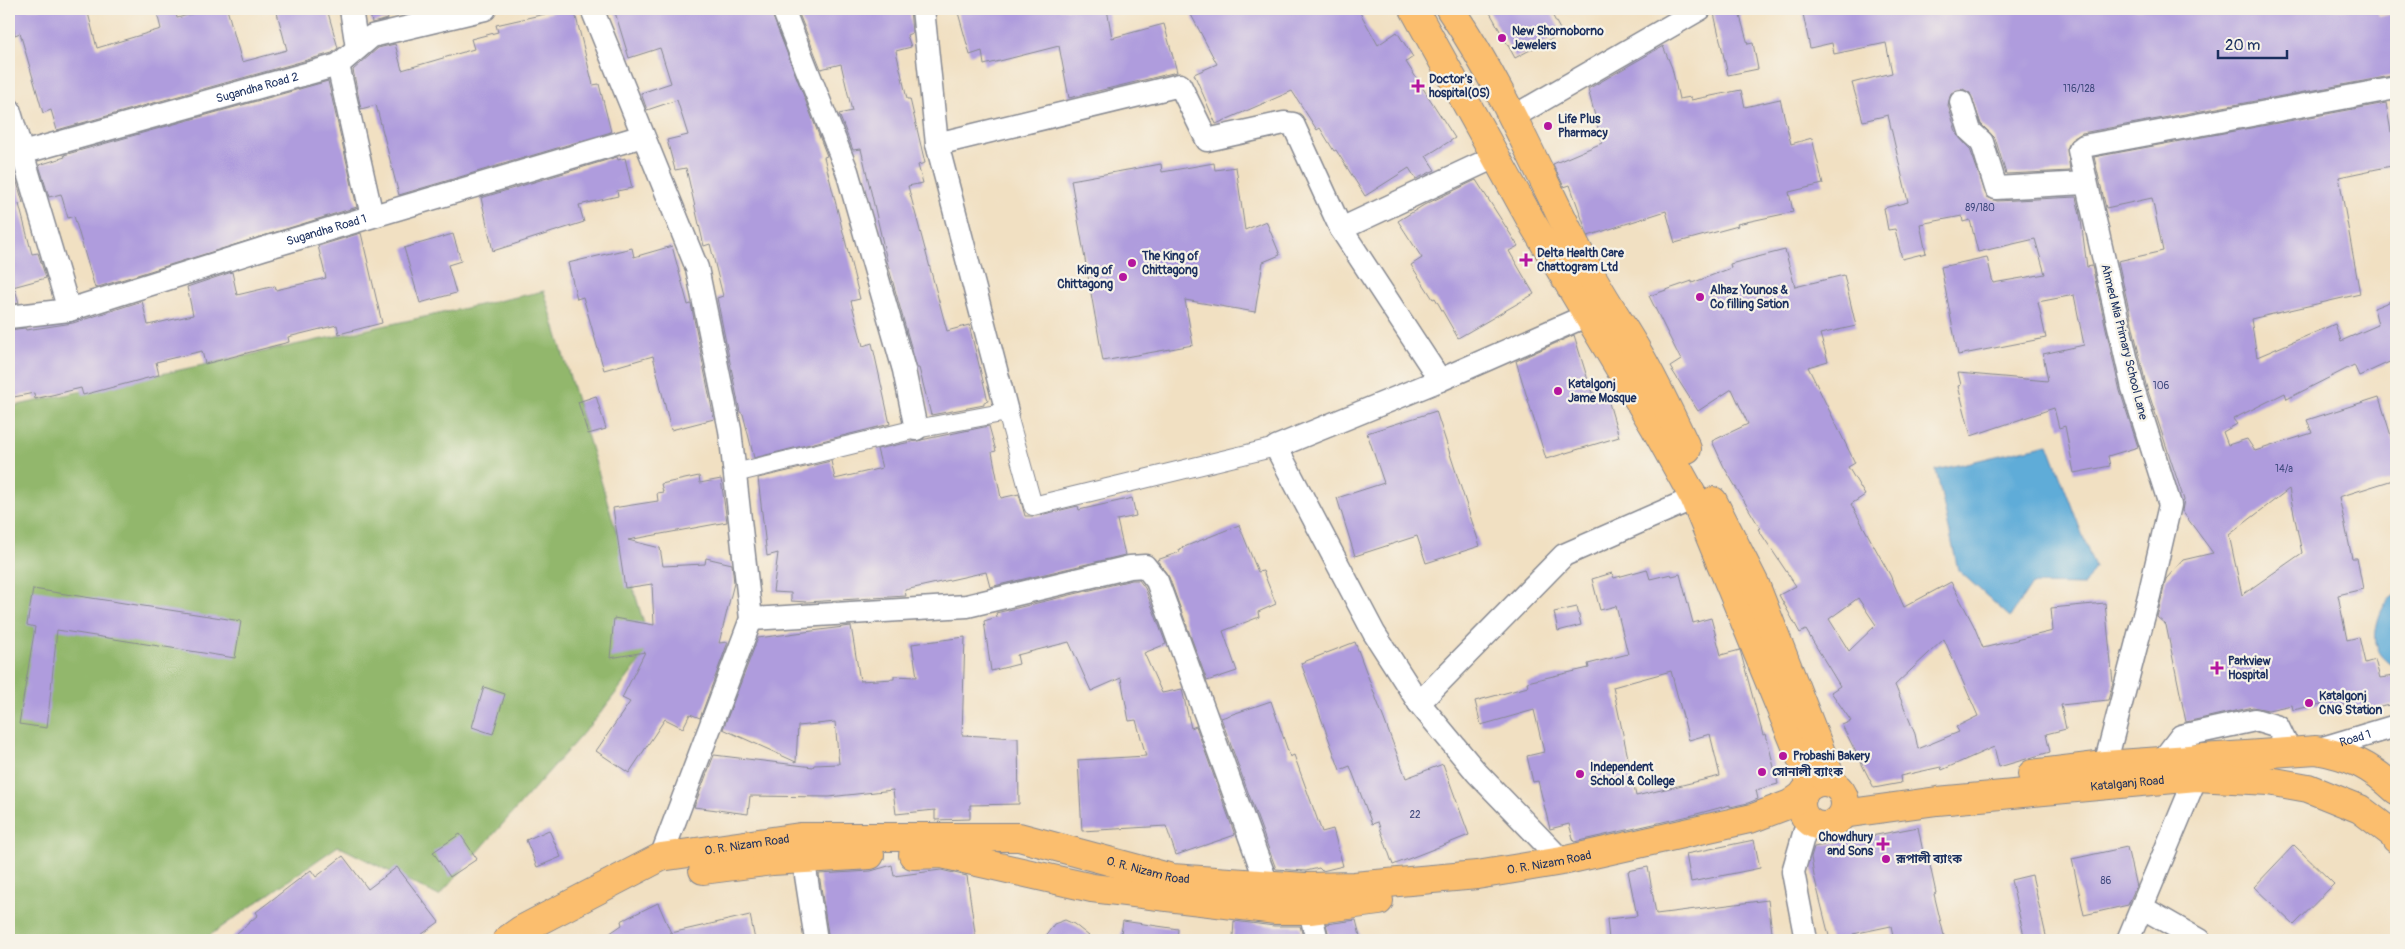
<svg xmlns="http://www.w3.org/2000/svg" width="2405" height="949" font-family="Pangolin,'Noto Sans Bengali',sans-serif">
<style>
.forest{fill:#92b76c;stroke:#567365}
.water{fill:#5facd8;stroke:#3d6e9b}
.building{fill:#af9cdd;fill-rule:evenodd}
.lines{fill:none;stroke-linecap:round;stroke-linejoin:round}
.pedestrian-casing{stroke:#868890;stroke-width:20}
.minor-casing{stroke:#868890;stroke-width:25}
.primary-casing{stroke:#868890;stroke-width:30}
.pedestrian{stroke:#fff;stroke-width:18}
.minor{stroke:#fff;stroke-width:22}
.primary{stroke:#fbbe6e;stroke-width:28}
.poi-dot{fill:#b5179e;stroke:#f7f3e8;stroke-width:2}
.labels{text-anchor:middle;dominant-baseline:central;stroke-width:4.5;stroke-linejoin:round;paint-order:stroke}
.number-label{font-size:10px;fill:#404a7e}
.poi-label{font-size:12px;font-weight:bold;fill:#1b2f5e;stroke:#f7f3e8;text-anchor:start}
.street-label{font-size:12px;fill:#1b2f5e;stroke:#f7f3e8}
</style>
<rect width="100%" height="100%" fill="#f7f3e8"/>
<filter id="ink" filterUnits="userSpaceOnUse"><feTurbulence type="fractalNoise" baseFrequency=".02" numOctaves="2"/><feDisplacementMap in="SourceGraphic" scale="10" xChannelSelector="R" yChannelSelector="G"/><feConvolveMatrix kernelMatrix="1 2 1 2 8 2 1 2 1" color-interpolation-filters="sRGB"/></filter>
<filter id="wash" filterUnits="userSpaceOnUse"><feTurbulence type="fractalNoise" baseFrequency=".0096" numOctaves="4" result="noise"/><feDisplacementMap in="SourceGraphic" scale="20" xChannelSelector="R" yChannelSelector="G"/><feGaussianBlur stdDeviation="1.12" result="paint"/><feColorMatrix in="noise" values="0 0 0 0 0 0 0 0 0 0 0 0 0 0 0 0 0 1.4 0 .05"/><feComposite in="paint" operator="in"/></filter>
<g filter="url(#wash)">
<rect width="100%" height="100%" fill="#f1e0c2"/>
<path class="forest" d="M544 291 651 647 599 715 439 896 338 846 203 940H9V407Z"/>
<g class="water">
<path d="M2048 444 2095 568 2084 585 2032 584 2010 617 1958 570 1936 470Z"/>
<path d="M2396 595V666C2388 663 2380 656 2377 647 2372 632 2381 600 2396 595Z"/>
</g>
<g id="blocks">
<g class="building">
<path d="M9 9H87L97 48 161 29 156 9H175L177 18 209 9H227L242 62 287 50 276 9H327L338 48 332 53 57 130 51 110 43 113 20 33 15 35Z"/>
<path d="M369 9H385L388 19 372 23Z"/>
<path d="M567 9H574L593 85 599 84 611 132 399 195 376 105 361 109 353 70 378 48 395 44 402 70 474 49 471 39 498 32 496 25Z"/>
<path d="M614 9H770L827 156 824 157 860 299 851 301 863 346 872 343 890 424 754 458 743 414 740 412 717 298 723 296 710 244 704 246 686 168 675 170 667 140 688 135 677 100 647 110 641 93 671 83 660 48 629 58Z"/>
<path d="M797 9H910L912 33 907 35 911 47 896 51 907 99H910L925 163 918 165 923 183 908 186 947 331 969 325 988 401 984 402V405L931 415 919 368H917L888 265 861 149 853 150 839 114 852 111 841 64 821 69Z"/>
<path d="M957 9H1107L1112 38 1164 24 1177 72 1069 98 1059 46 984 65 982 51 970 55Z"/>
<path d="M1188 9H1358L1378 45 1397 32 1413 57 1406 62 1455 138 1426 156 1435 170 1416 179 1409 168 1365 196 1336 150 1334 151 1320 128 1317 130 1292 91 1216 124 1194 74 1217 64Z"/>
<path d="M1488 9H1549L1562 33 1515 58Z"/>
<path d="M1713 9H1738L1748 44 1753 43 1758 69 1728 75Z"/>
<path d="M1802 9H2377L2379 17 2396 13V75L2082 133 2071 140 2067 146 2070 171 2006 174 1995 138 1981 124 1970 93 1963 89 1957 90 1951 93 1948 105 1957 135 1970 149 1987 197 1997 201 2076 197 2081 220 2087 267 2092 266 2120 391 2138 447 2108 456 2110 466 2074 473 2065 426 2059 428 2054 408 1971 436 1958 386 1961 385 1958 373 2048 381 2043 354 2084 345 2074 295 2038 302 2046 338 1958 355 1941 267 1987 257 1993 283 2045 274 2035 239 1978 252 1970 220 1963 222 1962 216 1920 224 1926 253 1902 259 1895 229 1888 230 1884 208 1908 202 1888 115 1863 121 1852 83 1892 73 1886 43 1834 54 1832 43 1810 48Z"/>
<path d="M1663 46 1672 68 1679 99 1691 97V100L1741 90 1745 107 1780 99 1791 144 1812 138 1823 184 1789 192 1793 212 1737 224 1738 226 1675 243 1666 211 1588 236 1570 185 1564 187 1553 164 1602 143 1588 89Z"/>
<path d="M328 81 357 207 95 288 74 216 68 218 61 194 49 197 39 165 65 157 64 155Z"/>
<path d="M2386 103 2391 132 2396 131V165L2339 177 2360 294 2251 319 2257 357 2335 324 2341 341 2378 325 2374 308 2396 299V359L2359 376 2354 365 2287 399 2285 393 2233 419 2237 424 2223 432 2228 445 2247 439 2255 451 2312 433 2307 420 2379 397 2396 452V479L2339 497 2352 558H2357L2363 589 2338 595 2347 640 2359 637 2365 663 2375 660 2380 678 2394 676 2396 704 2370 709 2369 705 2351 709 2350 704 2327 707 2326 703 2293 710 2292 705 2268 710 2253 707 2186 722 2166 625 2157 617 2166 579 2183 560 2213 553 2182 511 2184 500 2146 385 2118 261 2163 251 2152 198 2106 208 2094 157ZM2289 489 2302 553 2242 595 2229 535Z"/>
<path d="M617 157 618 160 625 158 632 188 617 191 618 196 579 205 584 222 493 251 481 198Z"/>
<path d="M1214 163 1215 170 1236 167 1245 230 1266 221 1280 255 1263 262 1255 312 1185 300 1193 345 1103 361 1071 180 1161 164 1162 172Z"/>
<path d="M14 172 23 203 19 204 32 254 38 253 46 278 9 288V174Z"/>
<path d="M1476 180 1518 246 1509 251 1534 294 1458 338 1435 298 1433 299 1411 265 1422 258 1398 221 1424 205Z"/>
<path d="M361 233 382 323 339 334 337 325 288 337 289 342 205 364 202 351 156 362 159 375 83 395 81 388 35 399 34 393 9 398V330L25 328 26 330 73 323 142 301 148 325 193 315 187 287 232 272 237 295 275 286 276 290 326 278 318 246Z"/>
<path d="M453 234 461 261 448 265 456 293 420 303 404 248Z"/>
<path d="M672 246 688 305 691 304 714 419 671 430 653 356 604 370 583 297 577 299 568 263 632 248 634 257Z"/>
<path d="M1785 250 1795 287 1844 275 1856 326 1820 334 1828 361 1808 367 1855 463 1848 467 1865 495 1851 504 1890 575 1904 607 1951 582 1974 626 1983 648 2053 631 2051 608 2105 603 2113 683 2108 700 2061 705 2066 729 2046 734 2050 752 1999 767 1994 747 1942 770 1941 767 1900 776 1901 783 1874 788 1842 725 1851 721 1831 692 1840 686 1806 630 1800 633 1779 595 1796 586 1758 529 1760 528 1724 467 1712 441 1748 424 1732 389 1698 411 1670 367 1681 360 1649 296 1692 281V283L1731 268 1730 264ZM1858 598 1876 625 1849 651 1829 619ZM1944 639 1978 716 1956 727 1959 732 1918 749 1915 734 1895 685Z"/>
<path d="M15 289 19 303 9 304V290Z"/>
<path d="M1574 335 1592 393 1605 389 1619 437 1546 459 1516 361Z"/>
<path d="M596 396 606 429 588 434 578 402Z"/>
<path d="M1436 411 1480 546 1426 563 1417 536 1355 556 1337 498 1384 483 1367 433Z"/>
<path d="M989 426 996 451 992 452 1001 498 1019 494 1025 516H1036L1078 506 1079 510 1132 498 1136 516 1117 520 1125 555 990 587 986 572 905 590 906 596 807 602 791 601V593L773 592 778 553 767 556 758 478 831 461 835 479 882 468 877 449Z"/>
<path d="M699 476 700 483 721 479 727 522 628 540 660 548 663 566 705 564 706 558 732 564 734 583 719 643 728 642 700 718 690 714 683 728 665 719 629 773 596 751 630 702 622 698 645 652 610 658 614 618 654 625 652 584 625 588 613 508 658 501 657 493 663 492 661 484Z"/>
<path d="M1239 525 1258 572 1263 571 1276 604 1258 612 1259 617 1223 631 1237 671 1207 681 1169 577 1157 560 1180 552 1179 549Z"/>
<path d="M1647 569 1650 579 1671 574 1672 576 1680 574 1693 623 1711 618 1721 655 1740 650 1763 735 1766 734 1778 784 1756 790 1758 799 1748 803 1730 807V805L1689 816 1574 842 1569 824 1550 829 1538 781 1533 782 1527 756 1544 752 1534 710 1481 725 1475 701 1528 687 1527 682 1589 668 1588 664 1628 654 1616 606 1600 610 1592 579 1612 573 1614 578ZM1671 671 1689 740 1710 734 1720 776 1636 796 1613 687Z"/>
<path d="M1132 580H1139L1145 588 1166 644 1144 653 1162 693 1182 689 1191 728 1196 726 1235 835 1176 855 1166 826 1082 831 1078 760 1146 756 1136 720 1129 721 1121 678 1091 691 1069 642 1017 655 1019 664 991 671 984 621 997 617 996 613Z"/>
<path d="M33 589 241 621 235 658 57 630 47 728 19 724 35 627 27 625Z"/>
<path d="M1577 607 1581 625 1558 631 1554 612Z"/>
<path d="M851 626 860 681 894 679V676L917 677 912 644 965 637 962 735 1018 738 1019 804 970 805V819L935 820V810L896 814 893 790 829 797 750 796 748 814 694 807 714 755 813 767 814 765 839 764 835 722 798 726 796 762 723 729 758 638Z"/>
<path d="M1355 642 1406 778 1443 764 1469 835 1393 865 1378 822 1372 824 1350 766 1340 770 1301 663Z"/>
<path d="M484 687 505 694 493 734 472 727Z"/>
<path d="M1271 701 1290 757 1294 755 1322 832 1333 829 1343 866 1322 871 1319 868 1306 871 1276 869 1221 718Z"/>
<path d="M1918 827 1924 857 1928 856 1936 893 1934 894 1945 940H1894L1891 926 1853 934 1855 940H1830L1814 876 1811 857 1814 847Z"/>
<path d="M549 830 561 857 537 867 526 840Z"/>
<path d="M460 834 477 859 450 877 433 852Z"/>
<path d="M1754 840 1760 868 1691 882 1686 854Z"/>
<path d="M2294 845 2334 884 2294 925 2254 887Z"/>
<path d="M2127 847 2136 887 2128 905 2084 915 2072 859Z"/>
<path d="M343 856 368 889 397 867 439 922 414 940H229L258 915 256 912 311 870 316 877Z"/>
<path d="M892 865 894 876 941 870 967 876 976 940H829L819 874 871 871Z"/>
<path d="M1648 867 1656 914 1768 900 1773 940H1609L1607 919 1637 916 1628 871Z"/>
<path d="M2032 875 2047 940H2025L2011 880Z"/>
<path d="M658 903 671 933 750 915 755 940H600L622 925 621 921Z"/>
<path d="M1065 920 1074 924 1094 940H1043L1054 924Z"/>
<path d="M1356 920 1361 940H1330L1326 924Z"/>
<path d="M1123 921 1178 929 1177 940H1120Z"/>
<path d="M1234 921 1274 926H1300L1304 940 1233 937Z"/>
</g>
</g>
</g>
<g filter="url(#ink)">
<use href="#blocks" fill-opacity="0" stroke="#868890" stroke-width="1"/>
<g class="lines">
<defs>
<path id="pedestrian" d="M735 473 916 429 1007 412 1033 506 1276 447"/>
<g id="minor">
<path d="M351 9 357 48"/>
<path d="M592 9 697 268 730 430 751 619 661 857"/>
<path d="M783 9 847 171 904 370 916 429"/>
<path d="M923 9 937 144 1007 412"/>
<path d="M338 65 372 216"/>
<path d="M1961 102 1970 131 1982 142 1996 188 2085 183"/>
<path d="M9 109 69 310"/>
<path d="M1513 117 1700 9"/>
<path d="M937 144 1180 85 1207 140 1284 123 1293 124 1341 229"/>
<path id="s1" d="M22 153 338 65 372 36 485 9"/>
<path d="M1497 156 1341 229 1440 380 1276 447 1374 633 1419 703 1477 773 1562 861"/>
<path id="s2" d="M9 317 69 310 262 249 643 136"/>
<path d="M1440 380 1588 315"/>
<path d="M751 619 967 606 1130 567 1145 566 1157 581 1267 884"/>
<path d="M1419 703 1564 555 1694 498"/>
<path id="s3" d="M2316 750 2396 726"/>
<path d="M2162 761 2181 736 2255 720 2278 727 2290 752"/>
<path d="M2105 765 2149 596 2170 505 2133 388 2079 150 2084 146 2396 88"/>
<path d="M801 843 816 940"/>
<path d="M1306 895 1317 940"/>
<path d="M2143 908 2199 940"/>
<path d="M1806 940 1793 872 1808 820"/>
<path d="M2128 940 2196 777"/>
</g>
<g id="primary">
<path d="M1414 9 1533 224 1654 426 1694 498 1812 785"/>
<path d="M1450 9C1503 87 1540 176 1583 260 1600 293 1621 323 1639 354 1657 385 1672 418 1687 449"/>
<path d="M1713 501 1755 584 1833 783"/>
<path d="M2032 774 2105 765 2316 750C2350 756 2371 766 2396 790"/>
<circle cx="1823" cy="804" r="22"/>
<path id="s4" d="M1843 814 1937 801 2196 777 2269 781 2308 788 2360 809 2393 834 2396 839"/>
<path d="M913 855 942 854 1092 888 1276 910H1310L1379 901"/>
<path d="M703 870 772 861 870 855"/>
<path id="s5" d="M507 940 521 930 661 857 800 837H1019L1172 878 1305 887 1354 886 1477 875 1562 861 1753 818 1790 804 1803 795"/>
</g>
</defs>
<use href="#pedestrian" class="pedestrian-casing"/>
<use href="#minor" class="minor-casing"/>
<use href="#primary" class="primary-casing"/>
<use href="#pedestrian" class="pedestrian"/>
<use href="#minor" class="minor"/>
<use href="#primary" class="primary"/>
</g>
</g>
<g class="poi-dot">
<circle cx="1502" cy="38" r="5"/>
<path d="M1415.5 78.5h5v5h5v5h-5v5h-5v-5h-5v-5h5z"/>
<circle cx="1548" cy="126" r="5"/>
<path d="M1523.5 252.5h5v5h5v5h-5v5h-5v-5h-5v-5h5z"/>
<circle cx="1132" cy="263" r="5"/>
<circle cx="1123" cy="277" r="5"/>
<circle cx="1700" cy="297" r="5"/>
<circle cx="1558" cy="391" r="5"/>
<path d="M2214.5 660.5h5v5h5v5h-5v5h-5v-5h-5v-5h5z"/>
<circle cx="2309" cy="703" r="5"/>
<circle cx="1783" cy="756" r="5"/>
<circle cx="1762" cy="772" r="5"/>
<circle cx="1580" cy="774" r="5"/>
<path d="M1880.5 836.5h5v5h5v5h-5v5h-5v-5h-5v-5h5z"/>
<circle cx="1886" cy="859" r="5"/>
</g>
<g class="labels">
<g class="number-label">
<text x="2079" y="89">116/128</text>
<text x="1980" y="208">89/180</text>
<text x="2161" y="386">106</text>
<text x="2284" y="469">14/a</text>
<text x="1415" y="815">22</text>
<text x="2106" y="881">86</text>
</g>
<g class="poi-label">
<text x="1512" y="31">New Shornoborno<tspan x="1512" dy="14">Jewelers</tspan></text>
<text x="1429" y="79">Doctor's<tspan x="1429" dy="14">hospital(OS)</tspan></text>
<text x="1558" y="119">Life Plus<tspan x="1558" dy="14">Pharmacy</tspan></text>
<text x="1537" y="253">Delta Health Care<tspan x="1537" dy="14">Chattogram Ltd</tspan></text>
<text x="1142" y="256">The King of<tspan x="1142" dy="14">Chittagong</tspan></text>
<text x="1113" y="270" text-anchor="end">King of<tspan x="1113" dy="14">Chittagong</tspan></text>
<text x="1710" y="290">Alhaz Younos &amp;<tspan x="1710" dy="14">Co filling Sation</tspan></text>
<text x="1568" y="384">Katalgonj<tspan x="1568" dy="14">Jame Mosque</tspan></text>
<text x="2228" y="661">Parkview<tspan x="2228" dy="14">Hospital</tspan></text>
<text x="2319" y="696">Katalgonj<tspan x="2319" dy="14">CNG Station</tspan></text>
<text x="1793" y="756">Probashi Bakery</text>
<text x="1590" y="767">Independent<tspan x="1590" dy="14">School &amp; College</tspan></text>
<text x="1772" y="772">সোনালী ব্যাংক</text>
<text x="1873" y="837" text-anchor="end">Chowdhury<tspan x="1873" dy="14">and Sons</tspan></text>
<text x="1896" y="859">রূপালী ব্যাংক</text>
</g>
<g class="street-label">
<text stroke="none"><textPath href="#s1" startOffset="244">Sugandha Road 2</textPath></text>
<text stroke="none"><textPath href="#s2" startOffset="330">Sugandha Road 1</textPath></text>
<text transform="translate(2124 342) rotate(76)">Ahmed Mia Primary School Lane</text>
<text stroke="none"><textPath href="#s3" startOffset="41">Road 1</textPath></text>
<text stroke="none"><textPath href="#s4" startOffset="286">Katalganj Road</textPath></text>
<text stroke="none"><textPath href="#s5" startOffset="262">O. R. Nizam Road</textPath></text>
<text stroke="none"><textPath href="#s5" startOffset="1072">O. R. Nizam Road</textPath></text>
<text stroke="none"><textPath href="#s5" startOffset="668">O. R. Nizam Road</textPath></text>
</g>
</g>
<rect width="2405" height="949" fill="none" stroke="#f7f3e8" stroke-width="30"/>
<path d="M2218 50v8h69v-8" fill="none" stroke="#1b2f5e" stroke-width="2.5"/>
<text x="2225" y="50" font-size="15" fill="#1b2f5e" stroke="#f7f3e8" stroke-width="4" paint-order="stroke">20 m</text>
</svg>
